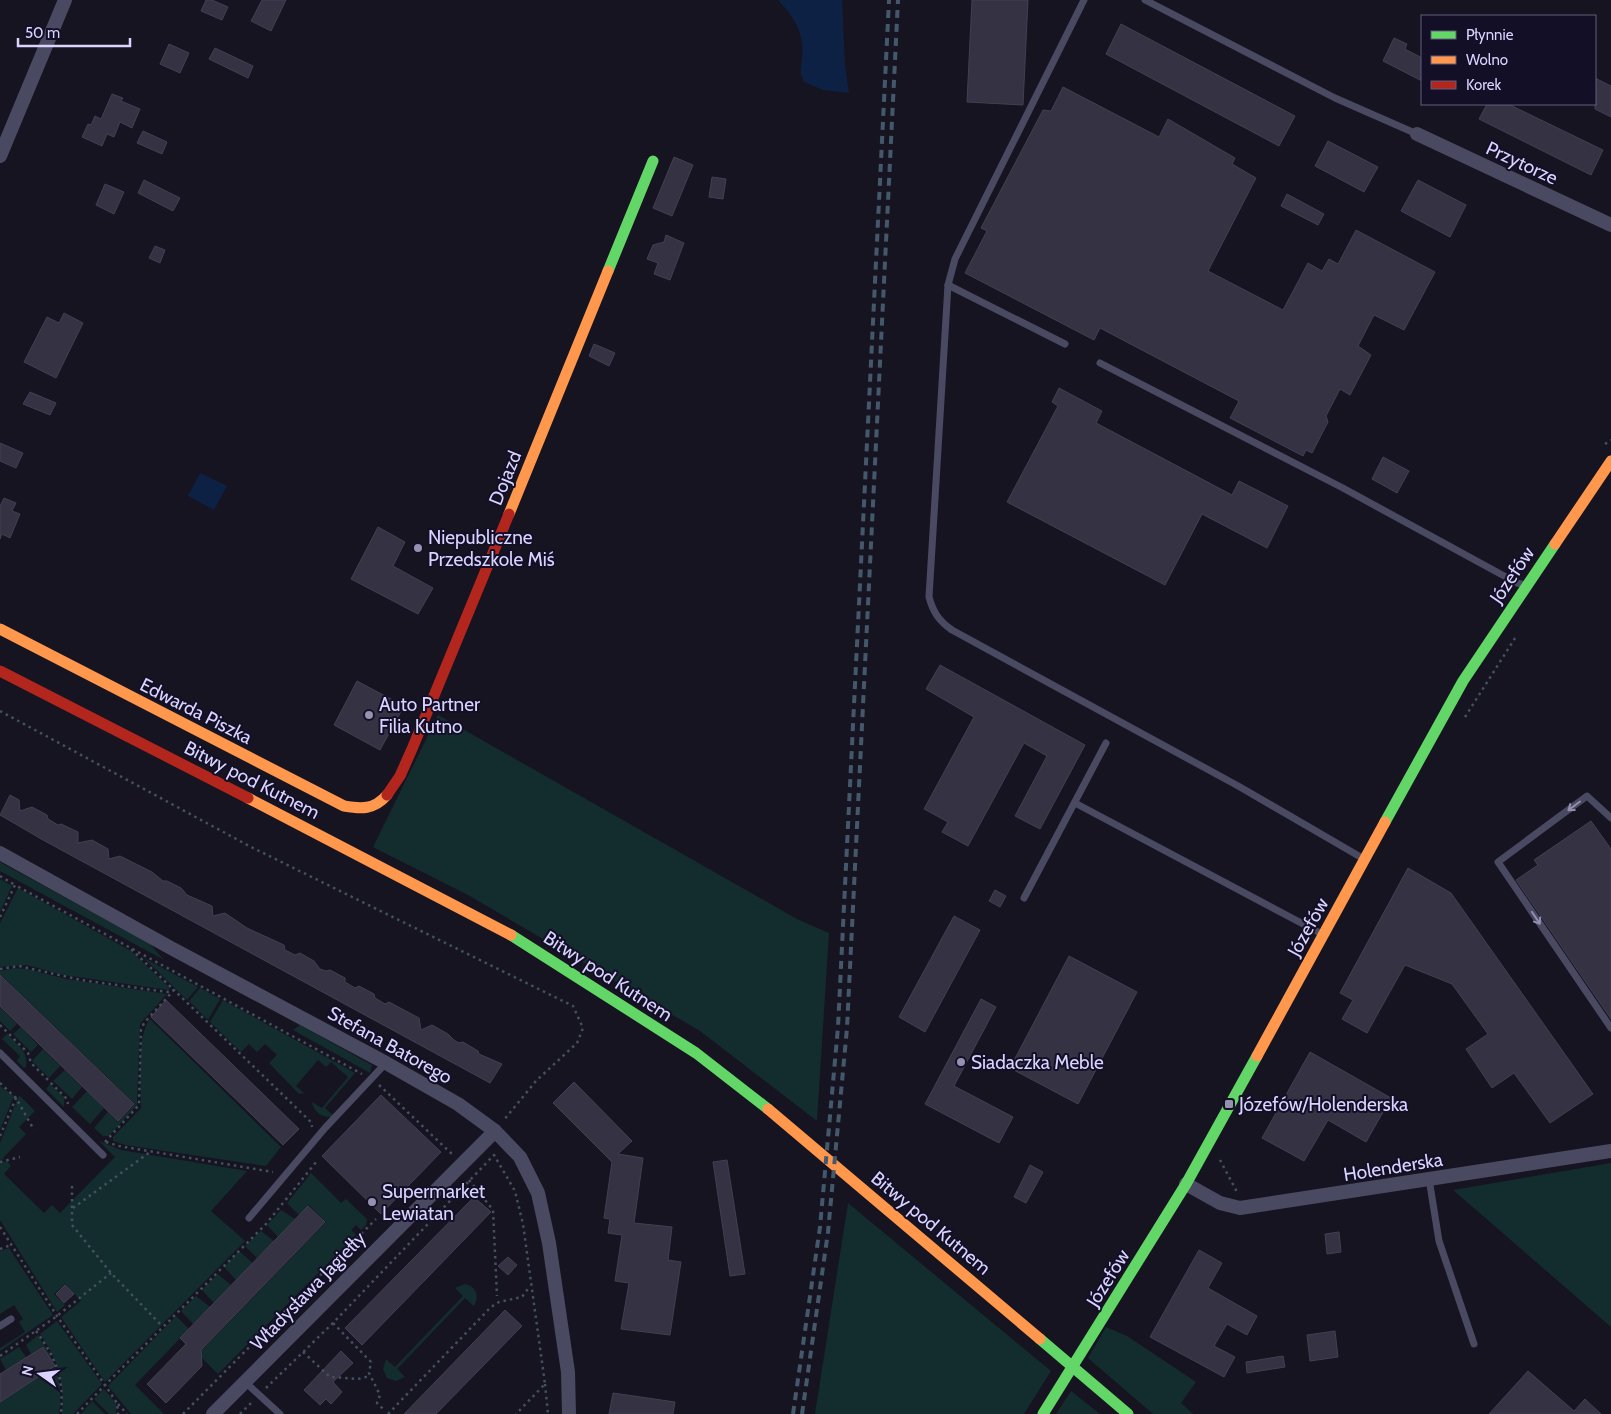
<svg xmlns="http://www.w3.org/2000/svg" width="1611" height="1414" font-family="Cabin,sans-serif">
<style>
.green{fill:#132c2d}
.water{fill:#0d2144}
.building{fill:#343243;stroke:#433f54}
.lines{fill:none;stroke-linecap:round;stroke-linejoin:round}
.path{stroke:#44505f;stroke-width:2.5;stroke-dasharray:2.5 4;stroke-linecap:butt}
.lane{stroke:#4a4962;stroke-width:7}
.street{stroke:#4a4962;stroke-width:14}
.fast{stroke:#63d668;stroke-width:11}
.slow{stroke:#ff974d;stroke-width:11}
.jam{stroke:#b3261e;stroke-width:11}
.rail{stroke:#43596b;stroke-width:4;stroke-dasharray:8 6;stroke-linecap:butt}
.oneway{stroke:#928eb0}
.poi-dot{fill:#9591b1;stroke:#130f26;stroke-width:2}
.labels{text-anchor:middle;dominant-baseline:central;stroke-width:4;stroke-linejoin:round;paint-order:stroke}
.street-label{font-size:19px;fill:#d9d4ff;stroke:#130f26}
.poi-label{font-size:19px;fill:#d9d4ff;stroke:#130f26;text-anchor:start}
</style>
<rect width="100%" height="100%" fill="#161421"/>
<g class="green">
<path d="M438 715 797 919 829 933 817 1121 700 1031 468 895 373 847Z"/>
<path d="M0 862 149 943 164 960 0 871Z"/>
<path d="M0 879 12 886 0 912Z"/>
<path d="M18 888 131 951 170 988 168 990 63 975 27 965 0 967V923Z"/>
<path d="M144 958 198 987 187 1000Z"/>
<path d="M14 968 27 969 66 979 167 994 140 1024 137 1105 109 1136H103L94 1128 108 1112 118 1122 135 1104 2 976 0 978V971Z"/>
<path d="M200 988 220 999 208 1020 189 1001Z"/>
<path d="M223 1000 355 1073 325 1108 334 1116C325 1120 313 1112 312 1102L322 1108 348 1077 331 1062 326 1067 318 1060 296 1086 304 1093 299 1094 269 1063 277 1055 265 1044 257 1052 249 1044 241 1052 210 1022Z"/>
<path d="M0 1007 17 1024 10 1031 0 1021Z"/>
<path d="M150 1019 281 1147 266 1166 125 1145 113 1141V1137L141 1108C141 1085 136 1036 150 1019Z"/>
<path d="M300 1025 372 1065 370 1073 293 1030Z"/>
<path d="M21 1027 38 1045 31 1052 13 1034Z"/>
<path d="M7 1034C17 1044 29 1052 26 1067L24 1068 17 1061 20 1056 2 1039Z"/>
<path d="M43 1049 60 1066 49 1078 32 1061Z"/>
<path d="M65 1070 82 1087 72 1099 53 1081Z"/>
<path d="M50 1084 64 1097V1107L46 1089Z"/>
<path d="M0 1086 14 1096 0 1130Z"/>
<path d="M87 1091 104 1108 90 1124 72 1107Z"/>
<path d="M19 1095 35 1111 19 1127 26 1134 3 1158 5 1159 0 1160V1143Z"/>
<path d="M99 1141 121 1150 247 1171 211 1211 245 1241 105 1382 61 1317 81 1301 65 1284 54 1294 65 1305 57 1312 0 1220V1163L7 1161 11 1166 4 1174 44 1213 52 1205 60 1213 115 1157Z"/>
<path d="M1611 1163V1327L1453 1190Z"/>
<path d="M311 1173 341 1203 346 1199 367 1219 366 1225 361 1230 356 1225 351 1230 356 1235 218 1374 198 1354 326 1222 309 1205 299 1215 287 1203Z"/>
<path d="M848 1203 1051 1371 1024 1414H815Z"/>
<path d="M281 1210 295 1219 278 1237 267 1225Z"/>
<path d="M261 1231 274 1241 257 1258 245 1246Z"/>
<path d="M9 1248 53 1315 0 1351V1348L25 1332 19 1322 23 1319 14 1305 0 1314V1251Z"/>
<path d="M239 1251 253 1263 236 1280 224 1267Z"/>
<path d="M218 1274 231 1285 214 1303 202 1290Z"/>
<path d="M465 1284C476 1286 480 1296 474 1306L465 1298 397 1369 405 1377 396 1381 387 1378 383 1369 386 1359 395 1367 463 1296 455 1288Z"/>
<path d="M196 1296 210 1307 193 1324 181 1311Z"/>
<path d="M176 1316 189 1329 135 1385 164 1414H131L108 1386Z"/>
<path d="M57 1321 102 1384 73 1414H62C65 1382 58 1360 40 1334Z"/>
<path d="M1106 1327 1127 1336 1196 1382 1181 1403 1193 1414H1153L1088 1358Z"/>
<path d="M38 1335C55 1361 64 1383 59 1414H0V1402L55 1367 43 1346 31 1354 26 1345Z"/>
<path d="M19 1347 26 1357 6 1370 0 1359Z"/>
<path d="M104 1389 116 1403V1414H109L94 1399Z"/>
<path d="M1071 1391 1100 1414H1056Z"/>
<path d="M92 1401 105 1414H81Z"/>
</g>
<g class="water">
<path d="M778 0H842L845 65 849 93 823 90 804 82C799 72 801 69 802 59 805 33 794 17 778 0Z"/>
<path d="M200 473 227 486 214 510 188 496Z"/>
</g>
<g class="building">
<path d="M206 0H212L228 7 222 20 201 11Z"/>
<path d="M262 0H286L271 31 251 21Z"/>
<path d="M972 0H1028L1023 105 967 102Z"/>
<path d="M1121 24 1295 116 1279 146 1106 54Z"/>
<path d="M1394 38 1407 44 1405 49 1422 58V81L1383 61Z"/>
<path d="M169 44 189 53 180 73 160 64Z"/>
<path d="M215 48 253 66 248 78 209 59Z"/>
<path d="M1595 78 1611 86V117L1595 109Z"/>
<path d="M1063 87 1159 137 1168 119 1235 158 1232 164 1256 178 1208 271 1283 310 1308 263 1322 271 1329 259 1338 264 1356 230 1435 272 1404 330 1374 315 1358 346 1371 355 1350 395 1340 389 1326 416 1328 422 1312 453 1306 450 1303 456 1230 418 1239 401 1100 328 1094 340 965 273 987 231 981 228 1043 110 1051 111Z"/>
<path d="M112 94 123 98 121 101 140 109 132 128 120 122 114 137 107 134 102 146 82 137 88 124 91 125 95 116 101 119Z"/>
<path d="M1487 104H1508L1603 150 1591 175 1479 119Z"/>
<path d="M143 131 167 142 162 154 137 143Z"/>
<path d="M1328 141 1378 167 1364 192 1315 166Z"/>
<path d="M674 157 693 165 672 216 653 208Z"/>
<path d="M712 177 726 179 723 199 709 197Z"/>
<path d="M144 180 180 198 173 211 138 193Z"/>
<path d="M1418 180 1466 205 1450 237 1401 211Z"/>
<path d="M105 184 124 192 114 214 96 205Z"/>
<path d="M1287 194 1324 214 1318 225 1281 206Z"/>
<path d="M666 235 684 243 670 280 654 274 658 263 647 259 653 245 664 242Z"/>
<path d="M155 246 165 250 160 263 149 258Z"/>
<path d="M64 313 83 323 56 378 24 362 47 317 59 323Z"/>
<path d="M594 344 615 353 609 366 589 356Z"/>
<path d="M1059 388 1102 411 1096 423 1232 495 1239 481 1288 506 1267 548 1202 514 1165 585 1007 502 1058 406 1052 402Z"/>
<path d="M30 392 56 403 50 415 23 404Z"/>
<path d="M0 443 23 453 16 468 0 461Z"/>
<path d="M1383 457 1409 471 1397 493 1372 479Z"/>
<path d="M4 498 16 503 12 511 20 514 10 538 2 534 0 539V506Z"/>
<path d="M378 527 405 542 393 566 433 588 418 614 351 579Z"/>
<path d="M940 665 1085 745 1040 829 1015 816 1047 756 1024 743 968 846 942 832 948 822 924 809 974 717 926 689Z"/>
<path d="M357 681 404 706 380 750 334 725Z"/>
<path d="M10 795 19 800 20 811 32 807 47 815 48 819 58 825 61 824 78 832V843L92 840 108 849 109 859 120 856 152 872 163 881H167L181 888 187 895 212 906 213 916 225 913 247 928 284 945 285 950 295 955 300 953 314 961 320 969 326 971 330 970 345 978V982L355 988 359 986 374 994 375 998 385 1004 389 1002 419 1018 421 1030 432 1025 448 1034 454 1040 459 1043 463 1042 478 1051 479 1054 502 1064 490 1083 43 840 0 815Z"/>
<path d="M1591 821 1611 849V1019L1516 880 1538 865 1534 860Z"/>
<path d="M1408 868 1451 893 1593 1094 1550 1123 1514 1073 1492 1088 1466 1049 1488 1034 1452 984 1405 965 1367 1033 1342 1019 1353 1000 1340 993Z"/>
<path d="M995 890 1006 896 1000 907 989 901Z"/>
<path d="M954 916 980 930 925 1032 899 1017Z"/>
<path d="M1069 956 1137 992 1078 1104 1010 1068Z"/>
<path d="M0 975 134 1104 118 1121 0 1006Z"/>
<path d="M981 999 996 1007 954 1086 1013 1117 999 1143 925 1104Z"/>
<path d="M166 1000 299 1129 283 1145 151 1017Z"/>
<path d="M1310 1052 1391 1098 1366 1142 1328 1120 1304 1161 1262 1138Z"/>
<path d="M574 1082 632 1141 618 1154 643 1158 634 1223 672 1227 668 1260 681 1262 670 1335 621 1329 629 1283 615 1281 622 1235 608 1233 610 1219 604 1218 612 1162 553 1103Z"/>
<path d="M381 1095 441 1152 381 1214 322 1156Z"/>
<path d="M727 1160 745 1274 730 1276 713 1162Z"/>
<path d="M1030 1165 1043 1172 1026 1203 1014 1197Z"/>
<path d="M474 1197 491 1212 362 1345 345 1328Z"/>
<path d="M308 1206 325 1222 201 1350 202 1366 166 1403 147 1384 186 1344 180 1338Z"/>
<path d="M1339 1232 1341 1252 1327 1254 1325 1234Z"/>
<path d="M1199 1250 1222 1263 1208 1288 1257 1316 1247 1335 1227 1324 1214 1346 1235 1357 1224 1377 1150 1337Z"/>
<path d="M508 1257 517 1265 508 1275 498 1266Z"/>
<path d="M65 1285 74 1294 64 1303 56 1294Z"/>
<path d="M505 1310 522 1326 436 1414H404Z"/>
<path d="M1335 1331 1338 1357 1310 1361 1307 1335Z"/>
<path d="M43 1347 55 1366 0 1402V1374Z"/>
<path d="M341 1351 353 1363 333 1382 342 1392 331 1404 326 1399 320 1405 304 1390Z"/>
<path d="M1283 1356 1285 1367 1247 1373 1246 1362Z"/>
<path d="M1528 1371 1574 1411 1585 1399 1601 1414H1489Z"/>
<path d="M613 1393 675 1402 673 1414H609Z"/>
</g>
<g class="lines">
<g class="path">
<path d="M1605 444 1611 440"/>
<path d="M0 711 251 847 573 1006 583 1028 577 1043 536 1081 503 1121"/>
<path d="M1465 717 1517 635"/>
<path d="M0 876 15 885"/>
<path d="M0 917 15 885 362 1074"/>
<path d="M0 969 19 966 81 980 167 992 174 990 311 1122 312 1127"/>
<path d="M0 1025 28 1053 31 1063 67 1099 68 1104"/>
<path d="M0 1083 16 1098 34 1130"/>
<path d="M379 1085 453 1155"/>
<path d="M0 1136 16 1098"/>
<path d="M105 1142 139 1105 141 1030 144 1023 174 990 131 949"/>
<path d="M106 1142 119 1146 273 1172"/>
<path d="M1220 1160 1237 1192"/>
<path d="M0 1162 20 1157"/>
<path d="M469 1180 493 1210 497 1296"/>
<path d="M72 1186V1225L111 1273 162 1326"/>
<path d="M73 1208 150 1152"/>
<path d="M0 1227 57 1316 105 1385 266 1224 317 1161"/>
<path d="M0 1249 11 1245"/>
<path d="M333 1323 371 1362 369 1373 380 1395 377 1403 383 1409"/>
<path d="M36 1331C57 1360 64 1378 61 1414"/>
<path d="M303 1352 330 1377 358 1379 370 1376"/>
<path d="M0 1356 57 1316 111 1273"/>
<path d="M545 1384 548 1414"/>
<path d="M266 1388 333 1323 494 1155 515 1191 523 1224 545 1384 516 1414"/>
<path d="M118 1404 127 1414"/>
<path d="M77 1414 105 1385 117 1403 118 1414"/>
<path d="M183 1414 376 1219"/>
<path d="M240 1414 251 1403"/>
<path d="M388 1414 491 1307 499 1302 522 1297 530 1286"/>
</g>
<g class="lane">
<path d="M1084 0 955 259 948 285 929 597C933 612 939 621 952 630L1240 787 1364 859"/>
<path d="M1145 0 1335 98 1417 134"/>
<path d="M948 285 1065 344"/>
<path d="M1100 363 1341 487 1517 583 1526 585"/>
<path d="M1075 803 1322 934"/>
<path d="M1611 818 1587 796 1498 862 1611 1028"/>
<path d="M1024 898 1106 743"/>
<path d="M0 1053 103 1155"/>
<path d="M1429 1179 1439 1241 1474 1344"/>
<path d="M249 1218 325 1128 386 1063"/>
<path d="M0 1326 11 1319"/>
<path d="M245 1382 280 1414"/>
</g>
<g class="street">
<path d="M1417 134 1611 225"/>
<path d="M0 156 65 0"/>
<path d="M0 853 171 948 386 1063 458 1104 495 1131 520 1157 538 1193 549 1243 568 1372 569 1414"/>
<path d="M1186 1184 1220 1203 1240 1208 1611 1151"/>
<path d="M213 1414 495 1131"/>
</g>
<g class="fast">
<path d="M608 271 653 161"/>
<path d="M1385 822 1463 681 1555 544"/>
<path d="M511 935 696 1053 768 1109"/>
<path d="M1040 1339 1128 1414"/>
<path d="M1043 1414 1186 1184 1257 1056"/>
</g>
<g class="slow">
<path d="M509 514 608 271"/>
<path d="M1555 544 1611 461"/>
<path d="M0 629 344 806C361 809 374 810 387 795"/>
<path d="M248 798 511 935"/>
<path d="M1257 1056 1385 822"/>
<path d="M768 1109 1040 1339"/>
</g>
<g class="jam">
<path d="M0 671 248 798"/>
<path d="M387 795 400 776 412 749 509 514"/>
</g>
<g class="rail">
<path d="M793 1414 820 1227 838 1027 889 0"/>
<path d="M802 1414 828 1232 847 1028 898 0"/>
</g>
</g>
<defs><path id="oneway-shaft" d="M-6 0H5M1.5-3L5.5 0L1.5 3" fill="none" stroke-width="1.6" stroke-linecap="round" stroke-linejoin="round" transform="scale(1.25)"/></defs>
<g class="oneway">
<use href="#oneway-shaft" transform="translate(1574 806) rotate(143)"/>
<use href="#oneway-shaft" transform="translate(1536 918) rotate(56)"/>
</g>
<g class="poi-dot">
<circle cx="418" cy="548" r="5"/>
<circle cx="369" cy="715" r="5"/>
<circle cx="961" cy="1062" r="5"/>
<rect x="1224" y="1099" width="10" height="10" rx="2.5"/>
<circle cx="372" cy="1202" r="5"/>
</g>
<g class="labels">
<g class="street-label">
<text transform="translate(1522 163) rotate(25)">Przytorze</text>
<text transform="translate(505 478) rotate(-68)">Dojazd</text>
<text transform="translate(1512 575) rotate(-56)">Józefów</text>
<text transform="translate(196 711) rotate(27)">Edwarda Piszka</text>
<text transform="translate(252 780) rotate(27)">Bitwy pod Kutnem</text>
<text transform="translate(1308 927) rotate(-61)">Józefów</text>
<text transform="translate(608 976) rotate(33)">Bitwy pod Kutnem</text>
<text transform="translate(390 1045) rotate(29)">Stefana Batorego</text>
<text transform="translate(1393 1167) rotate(-9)">Holenderska</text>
<text transform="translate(931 1223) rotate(40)">Bitwy pod Kutnem</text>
<text transform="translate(1108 1278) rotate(-58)">Józefów</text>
<text transform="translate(308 1291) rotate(-46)">Władysława Jagiełły</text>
</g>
<g class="poi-label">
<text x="428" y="537">Niepubliczne<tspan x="428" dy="22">Przedszkole Miś</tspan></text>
<text x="379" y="704">Auto Partner<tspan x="379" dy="22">Filia Kutno</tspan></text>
<text x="971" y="1062">Siadaczka Meble</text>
<text x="1239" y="1104">Józefów/Holenderska</text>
<text x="382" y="1191">Supermarket<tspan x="382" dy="22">Lewiatan</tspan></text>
</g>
</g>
<rect x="1421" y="15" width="175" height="90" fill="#130f26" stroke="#625e7d"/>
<rect x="1431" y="31" width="25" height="8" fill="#63d668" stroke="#625e7d"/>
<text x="1466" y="40" font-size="15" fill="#d9d4ff">Płynnie</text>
<rect x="1431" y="56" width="25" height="8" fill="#ff974d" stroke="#625e7d"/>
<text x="1466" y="65" font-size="15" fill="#d9d4ff">Wolno</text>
<rect x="1431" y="81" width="25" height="8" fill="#b3261e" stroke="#625e7d"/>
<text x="1466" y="90" font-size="15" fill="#d9d4ff">Korek</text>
<g transform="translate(40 1374) rotate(284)" stroke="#130f26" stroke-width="4" paint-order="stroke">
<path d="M0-4L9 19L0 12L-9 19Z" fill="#d9d4ff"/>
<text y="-8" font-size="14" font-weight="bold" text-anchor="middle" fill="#d9d4ff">N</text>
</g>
<path d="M18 38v8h112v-8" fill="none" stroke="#d9d4ff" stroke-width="2.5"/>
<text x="25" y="38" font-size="15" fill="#d9d4ff" stroke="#130f26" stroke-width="4" paint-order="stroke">50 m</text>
</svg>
